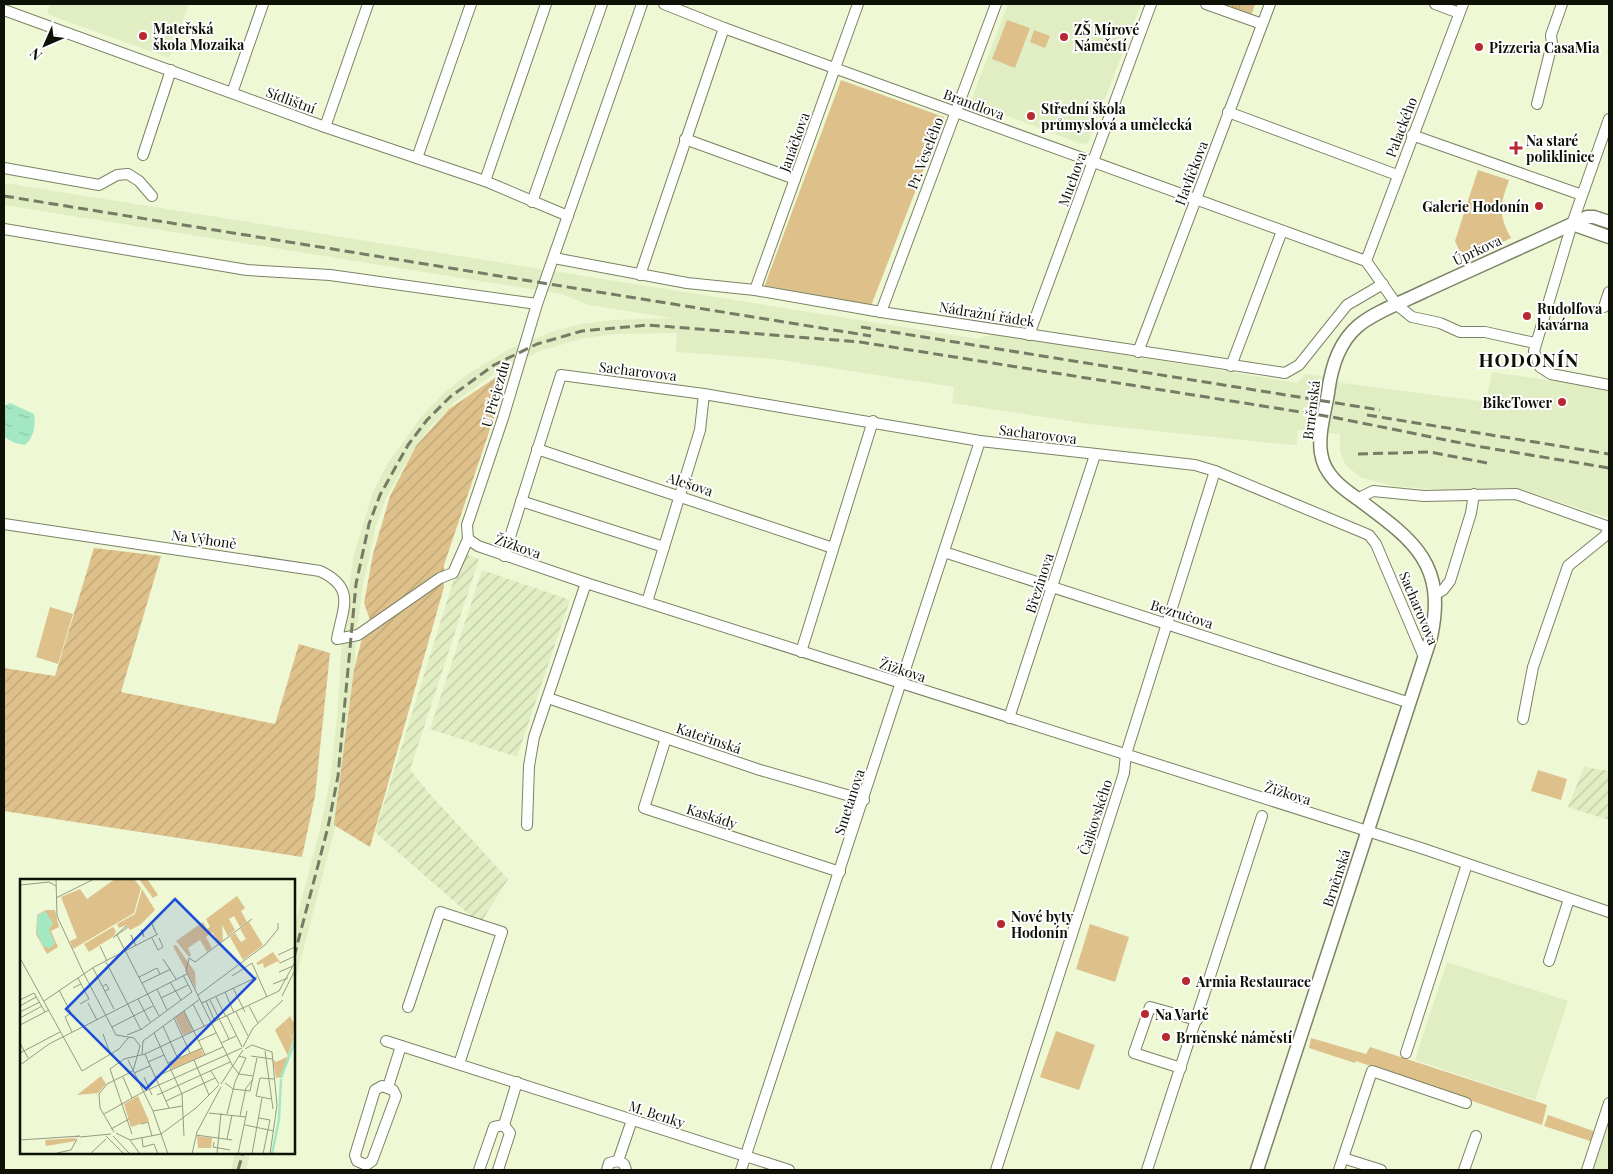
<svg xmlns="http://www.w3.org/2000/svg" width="1613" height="1174" font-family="'Playfair Display',serif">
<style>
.built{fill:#e1edc3}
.industrial{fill:url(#industrial-furrows)}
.grass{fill:#dec08b}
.park{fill:url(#park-tufts)}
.garden{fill:url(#garden-furrows)}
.water{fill:url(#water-ripples)}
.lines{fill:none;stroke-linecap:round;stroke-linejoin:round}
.minor-casing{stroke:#7b8364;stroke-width:12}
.major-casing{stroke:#7b8364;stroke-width:15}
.minor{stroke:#fff;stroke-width:10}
.major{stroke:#fff;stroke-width:12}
.rail{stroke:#757b65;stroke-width:3;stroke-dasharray:10 5;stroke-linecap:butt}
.poi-dot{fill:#b82831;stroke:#fff;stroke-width:2}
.labels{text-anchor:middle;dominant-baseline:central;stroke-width:4;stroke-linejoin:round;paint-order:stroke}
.poi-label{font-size:14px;font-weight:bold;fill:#0e1106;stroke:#fff;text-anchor:start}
.street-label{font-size:14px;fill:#0e1106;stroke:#fff}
.district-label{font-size:19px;font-weight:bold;letter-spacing:1px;fill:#0e1106;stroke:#fff}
.inset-river{fill:none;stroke:#a3e8c2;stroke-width:2.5}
.inset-road{fill:none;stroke:#949c82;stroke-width:1}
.view{fill:#1d4ed8;fill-opacity:0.15;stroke:#1d4ed8;stroke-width:2.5}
.inset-edge{fill:none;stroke:#0e1106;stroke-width:2.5}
</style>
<defs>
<pattern id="industrial-furrows" width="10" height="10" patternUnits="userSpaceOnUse" patternTransform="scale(1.25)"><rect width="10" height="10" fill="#e1edc3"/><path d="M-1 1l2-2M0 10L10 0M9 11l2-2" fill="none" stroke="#c0caa6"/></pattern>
<pattern id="park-tufts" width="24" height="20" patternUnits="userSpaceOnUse" patternTransform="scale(1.25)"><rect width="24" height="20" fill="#dec08b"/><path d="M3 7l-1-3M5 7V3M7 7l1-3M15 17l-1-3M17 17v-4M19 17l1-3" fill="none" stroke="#bda476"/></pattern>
<pattern id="garden-furrows" width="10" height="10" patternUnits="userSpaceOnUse" patternTransform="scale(1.25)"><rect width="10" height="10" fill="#dec08b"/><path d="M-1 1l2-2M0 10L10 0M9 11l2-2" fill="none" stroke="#bda476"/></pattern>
<pattern id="water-ripples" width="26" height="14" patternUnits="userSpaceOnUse" patternTransform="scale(1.25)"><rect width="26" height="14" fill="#a3e8c2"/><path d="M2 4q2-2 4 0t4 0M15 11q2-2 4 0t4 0" fill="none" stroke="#8bc6a5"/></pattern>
</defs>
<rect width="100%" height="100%" fill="#eef8d5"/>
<g class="built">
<path d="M50 4H189L169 58 47 14Z"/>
<path d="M1008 4H1141L1088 143 1081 144 973 103 972 98Z"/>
<path d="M4 183 978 339 994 334 1298 383 1305 374 1336 378V382L1343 383 1486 402 1492 372 1609 389V518L1538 495 1508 488 1453 491 1393 486 1360 477 1345 464 1340 451V434L1297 430V444L1292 445 1089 424 952 403 954 387 774 359 676 352 677 333 616 334 584 338 540 351 498 371 455 402 432 425 414 449 386 498 376 526 363 585 356 638 353 708 345 777 335 828 294 986V929L321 825 331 774 338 707 342 636 354 555 373 492 388 463 422 416 445 392 465 376 509 349 554 331 581 324 614 320 672 318 589 305 562 294 4 205Z"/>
<path d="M1447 962 1568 1001 1535 1100 1415 1060Z"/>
<path d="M1607 1118 1609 1119V1170H1591Z"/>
<path d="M235 1153H250L246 1170H231Z"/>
</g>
<g class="industrial">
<path d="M462 553 479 559 410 770 429 793 508 879 480 924 375 832Z"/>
<path d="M482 570 570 600 517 757 430 729Z"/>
<path d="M1584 767 1609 771V820L1568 807Z"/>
</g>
<g class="grass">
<path d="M1007 20 1030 28 1015 68 992 59Z"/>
<path d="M1034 30 1050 36 1045 48 1030 42Z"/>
<path d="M841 80 944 117 871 306 763 290Z"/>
<path d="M1478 170 1509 180C1500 205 1498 214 1511 238L1464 261 1455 241Z"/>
<path d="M50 607 73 614 58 664 36 657Z"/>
<path d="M1538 770 1567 779 1561 800 1531 791Z"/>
<path d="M1090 924 1129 937 1115 982 1076 969Z"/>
<path d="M1056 1031 1095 1045 1079 1090 1040 1077Z"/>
<path d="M1311 1038 1366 1054 1370 1047 1547 1105 1542 1125 1356 1061 1355 1063 1309 1048Z"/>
<path d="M1548 1115 1596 1132 1593 1142 1544 1126Z"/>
</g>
<path class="park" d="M1219 4H1255L1251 16Z"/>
<g class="garden">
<path d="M511 367 444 565V587L370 847 334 825 354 670 361 642 371 623 364 603 373 554 390 496 416 446 449 409Z"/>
<path d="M94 548 161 556 121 692 275 724 299 644 330 653 315 796 302 857 4 811V668L55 676Z"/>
</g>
<path class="water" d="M10 403 34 414C36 424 34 438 25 445L15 443 4 437V406Z"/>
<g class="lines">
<defs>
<g id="minor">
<path d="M664 4 724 28 1366 261 1397 305 1412 317 1440 323 1460 332H1485L1535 343"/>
<path d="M1206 4 1262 24"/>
<path d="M1435 4 1459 13"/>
<path d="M4 10 325 127 485 181 568 216"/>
<path d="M232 93 263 4"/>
<path d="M1537 104 1552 44 1551 35 1562 4"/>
<path d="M1228 112 1397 175"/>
<path d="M1609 119 1572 224 1534 351 1540 367 1551 374 1609 385"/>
<path d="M325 127 368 4"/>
<path d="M1412 135 1582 195"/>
<path d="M685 139 795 179"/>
<path d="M143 155 171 70"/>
<path d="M417 158 471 4"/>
<path d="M4 168 99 185 117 175 128 174 139 181 152 196"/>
<path d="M485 181 546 4"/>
<path d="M532 202 602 4"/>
<path d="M4 229 247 270 330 275 537 304"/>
<path d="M554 258 687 283 755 290 881 312 1285 373 1299 365 1347 305 1383 284"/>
<path d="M1366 261 1463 4"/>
<path d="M640 275 724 28"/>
<path d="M755 290 858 4"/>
<path d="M1604 307 1609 292"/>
<path d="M881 312 996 4"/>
<path d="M1029 335 1151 4"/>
<path d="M1138 352 1270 4"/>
<path d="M1231 366 1282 231"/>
<path d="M537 449 833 548"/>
<path d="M1357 499 1373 491 1424 496 1516 494 1609 527"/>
<path d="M521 501 664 547"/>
<path d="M4 524 320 571C356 588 343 607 337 639L358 635 440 578 453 573 468 539"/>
<path d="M468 539 478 546 586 583 1424 849 1609 912"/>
<path d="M468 539 467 525 503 418 537 304 642 4"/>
<path d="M944 552 1410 703"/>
<path d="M504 556 561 375 704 394 980 441 1195 465 1215 471 1369 535 1376 544 1424 657"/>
<path d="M1436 594 1443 590 1450 581 1471 513 1474 494"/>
<path d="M647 602 700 430 704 394"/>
<path d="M801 652 873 421"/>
<path d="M548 698 760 770 864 800"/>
<path d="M1009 718 1095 455"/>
<path d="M1523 719 1533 667 1568 566 1605 536 1609 528"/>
<path d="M666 738 644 808 840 872"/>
<path d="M527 825 529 766 534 737 586 583"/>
<path d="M1549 961 1569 899"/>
<path d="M408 1007 440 912 502 932 459 1064"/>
<path d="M386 1041 789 1170"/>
<path d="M1406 1053 1467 864"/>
<path d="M1181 1068 1134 1053 1150 1007 1197 1020"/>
<path d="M382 1086 393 1090 396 1096 372 1161 366 1165 357 1161 355 1155 375 1090Z"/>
<path d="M388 1087 401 1046"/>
<path d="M504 1125 517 1082"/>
<path d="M1343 1158 1381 1170"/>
<path d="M618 1161 632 1120"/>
<path d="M479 1170 494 1127 504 1125 510 1133 498 1170"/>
<path d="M607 1170 609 1163 618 1161 624 1164 626 1170"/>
<path d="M741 1170 980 441"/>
<path d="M996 1170 1124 773 1126 754 1215 471"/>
<path d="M1147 1170 1262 816"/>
<path d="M1339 1170 1372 1071 1466 1103"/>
<path d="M1464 1170 1476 1136"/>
<path d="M1587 1170 1609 1103"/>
</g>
<g id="major">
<path d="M1572 224 1609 237"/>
<path d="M1257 1170 1431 637C1447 563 1413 540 1358 499 1342 488 1324 475 1321 453 1318 434 1325 412 1328 393 1331 368 1338 343 1358 326 1374 312 1405 301 1425 291 1479 266 1534 242 1587 217H1594L1609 222"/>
</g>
</defs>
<use href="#minor" class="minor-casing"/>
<use href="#major" class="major-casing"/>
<use href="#minor" class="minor"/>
<use href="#major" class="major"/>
<g class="rail">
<path d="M4 196 871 336"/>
<path d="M861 327 1380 410"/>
<path d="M1367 415 1609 454"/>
<path d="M1358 454 1430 452 1487 463"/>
<path d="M294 957 328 827 338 776 356 584 369 524 380 495 408 445 427 420 450 397 494 365 537 344 582 331 648 325 860 342 1332 417 1476 446 1609 468"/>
<path d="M238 1170 243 1153"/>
</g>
</g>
<g class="poi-dot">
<circle cx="143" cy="36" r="5"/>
<circle cx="1064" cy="37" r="5"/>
<circle cx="1479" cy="47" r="5"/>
<circle cx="1031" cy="116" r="5"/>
<path d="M1513.5 140.5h5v5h5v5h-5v5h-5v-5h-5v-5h5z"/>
<circle cx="1539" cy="206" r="5"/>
<circle cx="1527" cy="316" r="5"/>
<circle cx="1562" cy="402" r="5"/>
<circle cx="1001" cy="924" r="5"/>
<circle cx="1186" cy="981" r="5"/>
<circle cx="1145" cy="1014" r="5"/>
<circle cx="1166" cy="1037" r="5"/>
</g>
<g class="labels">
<g class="poi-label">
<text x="153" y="28">Mateřská<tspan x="153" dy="16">škola Mozaika</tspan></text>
<text x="1074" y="29">ZŠ Mírové<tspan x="1074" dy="16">Náměstí</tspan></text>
<text x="1489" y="47">Pizzeria CasaMia</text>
<text x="1041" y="108">Střední škola<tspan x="1041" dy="16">průmyslová a umělecká</tspan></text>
<text x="1526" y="140">Na staré<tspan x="1526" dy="16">poliklinice</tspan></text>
<text x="1529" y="206" text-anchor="end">Galerie Hodonín</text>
<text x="1537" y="308">Rudolfova<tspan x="1537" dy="16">kavárna</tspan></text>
<text x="1552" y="402" text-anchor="end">BikeTower</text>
<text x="1011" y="916">Nové byty<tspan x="1011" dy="16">Hodonín</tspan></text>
<text x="1196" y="981">Armia Restaurace</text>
<text x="1155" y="1014">Na Vartě</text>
<text x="1176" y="1037">Brněnské náměstí</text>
</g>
<g class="street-label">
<text transform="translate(291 100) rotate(20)">Sídlištní</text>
<text transform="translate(974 104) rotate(20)">Brandlova</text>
<text transform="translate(1401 127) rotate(-69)">Palackého</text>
<text transform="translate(794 142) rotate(-70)">Janáčkova</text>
<text transform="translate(925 153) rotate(-69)">Pr. Veselého</text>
<text transform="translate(1191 173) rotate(-69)">Havlíčkova</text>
<text transform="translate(1072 179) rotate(-70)">Muchova</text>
<text transform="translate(1477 250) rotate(-25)">Úprkova</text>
<text transform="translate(987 314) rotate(9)">Nádražní řádek</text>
<text transform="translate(638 371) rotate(7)">Sacharovova</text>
<text transform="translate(495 394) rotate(-74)">U Přejezdu</text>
<text transform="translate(1311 410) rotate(-83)">Brněnská</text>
<text transform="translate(1038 434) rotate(7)">Sacharovova</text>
<text transform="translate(690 484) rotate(18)">Alešova</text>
<text transform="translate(204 539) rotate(8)">Na Výhoně</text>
<text transform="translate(518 546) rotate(19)">Žižkova</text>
<text transform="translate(1039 583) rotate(-72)">Březinova</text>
<text transform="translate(1419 608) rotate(67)">Sacharovova</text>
<text transform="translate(1182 614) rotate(18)">Bezručova</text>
<text transform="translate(903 670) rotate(18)">Žižkova</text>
<text transform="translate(709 738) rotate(19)">Kateřinská</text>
<text transform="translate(1288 793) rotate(17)">Žižkova</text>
<text transform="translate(849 802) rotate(-72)">Smetanova</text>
<text transform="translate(712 816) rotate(18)">Kaskády</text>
<text transform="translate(1095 817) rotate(-72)">Čajkovského</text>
<text transform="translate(1336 878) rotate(-72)">Brněnská</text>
<text transform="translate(657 1114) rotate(18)">M. Benky</text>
</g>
<g class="district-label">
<text x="1529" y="359">HODONÍN</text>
</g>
</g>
<g transform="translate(20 879)">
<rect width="275" height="275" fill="#eef8d5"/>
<path d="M164 132 173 152 163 156 155 138ZM270 137 275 146 272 160 265 142ZM275 160 262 198 256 199 253 180 256 183 269 177ZM81 197 86 205 78 214 57 216Z" fill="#dec08b"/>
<path d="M95 0H114L121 9 114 34 53 70 50 62 57 59 41 18 60 10 67 20ZM26 31H35L39 48 31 52 38 68 27 75 16 55 17 36ZM265 142 272 160 275 155 268 177 255 151Z" fill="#dec08b"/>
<path d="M253 73 260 83 259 85 258 82 244 89 243 84 238 86 236 84ZM181 170 184 176 152 190 149 184ZM118 217 129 242 111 248 104 225ZM177 257 192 259 191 269H178ZM55 259 56 262 26 267 25 261Z" fill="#dec08b"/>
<path d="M119 0H127L138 16 133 19ZM122 10 135 31 120 46 110 51 106 46 99 49 97 45 115 35ZM217 17 225 29 221 32 227 43 220 48 214 37 209 40 215 51 208 57 202 46 203 61 199 64 192 53 186 58 192 69 187 73 180 61 168 69 171 76 169 78 156 62 183 43 187 50 190 48 186 40ZM229 43 243 66 223 81 210 58 215 54 221 63 226 60 220 50ZM93 48 96 52 94 57 69 73 64 65ZM156 66 175 93 176 110 153 67Z" fill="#dec08b"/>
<path d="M25 32 33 44 29 51 35 64 29 70 22 66 17 53V37Z" fill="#a3e8c2"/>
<path class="inset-river" d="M261 199 275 162M252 275 259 240 261 200"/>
<path class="inset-road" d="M36 0 37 37 64 95 96 156 114 159 120 167 113 192M0 6 29 3 36 7M36 19 74 0M232 40 175 83 169 79 166 92 212 186 219 195 233 197M121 51H122L124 58ZM135 52 132 45 137 56M97 56 139 137M93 59 106 47 107 49 95 57M132 59 138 71 143 68 139 59M114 63 111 56 116 67M80 67 87 82M258 76 275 68M0 79 62 192 99 170 109 158M143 80 156 100M86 83 121 151M260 84 275 77M73 89 94 130M259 93 273 87M212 97 232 84 247 118M119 98 137 89 140 95M150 103 161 121M122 104 151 90M253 105 268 99M82 108 86 105 89 110 85 112M53 109 61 105 58 99M213 109 225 133M137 110 147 131M39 111 51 134 45 138 52 153M205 113 214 134M178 116 245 66 258 50V44M262 117 275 91M196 118 206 138M141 119 168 106M118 120 130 143M0 121 14 114 25 133M190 121 209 160M24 122 74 88 138 55M186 122 195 143M68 124 77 141M182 124 237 98M60 125 69 120 61 105M173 125 184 147M0 127 16 118M229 127 238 144M164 132 182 169M0 133 20 123M216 133 228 157M207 137 222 168M0 139 22 127M154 139 170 174M0 146 29 131M143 147 158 180M92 148 133 127M134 154 162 215 164 257M83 155 90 174M107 156 122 150 172 113 163 96M178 162 196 154M0 164 8 179M201 164 216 157M223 168 233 149 263 121M225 170 232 166 252 173 257 226 250 275M245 172 253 230M0 174 40 153M122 175 123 162 180 120M125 175 149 229M185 176 203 168M231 177 252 180M108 181 133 232 148 275M174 181 189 216M128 183 144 176M0 186 29 165 167 95M191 192 199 205M114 194 130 187M103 198 112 219M124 198 132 216M135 198 185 176 182 169 148 184M205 204 213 210 230 212 237 179M201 205 223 171M137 216 210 183M251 220 236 217 240 199 255 200M146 222 195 199M133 232 162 227M189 234 226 238M84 235 123 213 222 169M207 235 215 203 226 179 219 177M220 237 226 209 233 200M239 239 250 241 243 275M121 245 128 243 132 257M225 246 254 252M91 250 109 240M94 253 80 229 79 215 87 205 113 192M96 254 110 261 141 255 176 229 199 206M112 255 90 190 104 180 125 175 259 112 275 83M176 256 212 261M86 257 104 275M93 257 110 275M60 258 91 255M122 259 123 268 134 265 138 275M207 260 212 236M0 261 60 257 55 258M110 261 120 275M194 263 193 268 210 271M37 274 51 271 57 260M70 275 86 260M172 275 177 253 201 208M197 275 201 234M218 275 227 232M232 275 242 219"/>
<path class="view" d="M155 20 235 100 126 210 46 130Z"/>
<rect width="275" height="275" class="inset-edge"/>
</g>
<rect width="1613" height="1174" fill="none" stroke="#0e1106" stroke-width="10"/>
<g transform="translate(45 45) rotate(225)" stroke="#ffffff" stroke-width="4" paint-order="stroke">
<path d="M0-4L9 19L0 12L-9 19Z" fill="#0e1106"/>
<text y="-8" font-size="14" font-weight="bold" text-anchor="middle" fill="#0e1106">N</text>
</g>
</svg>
